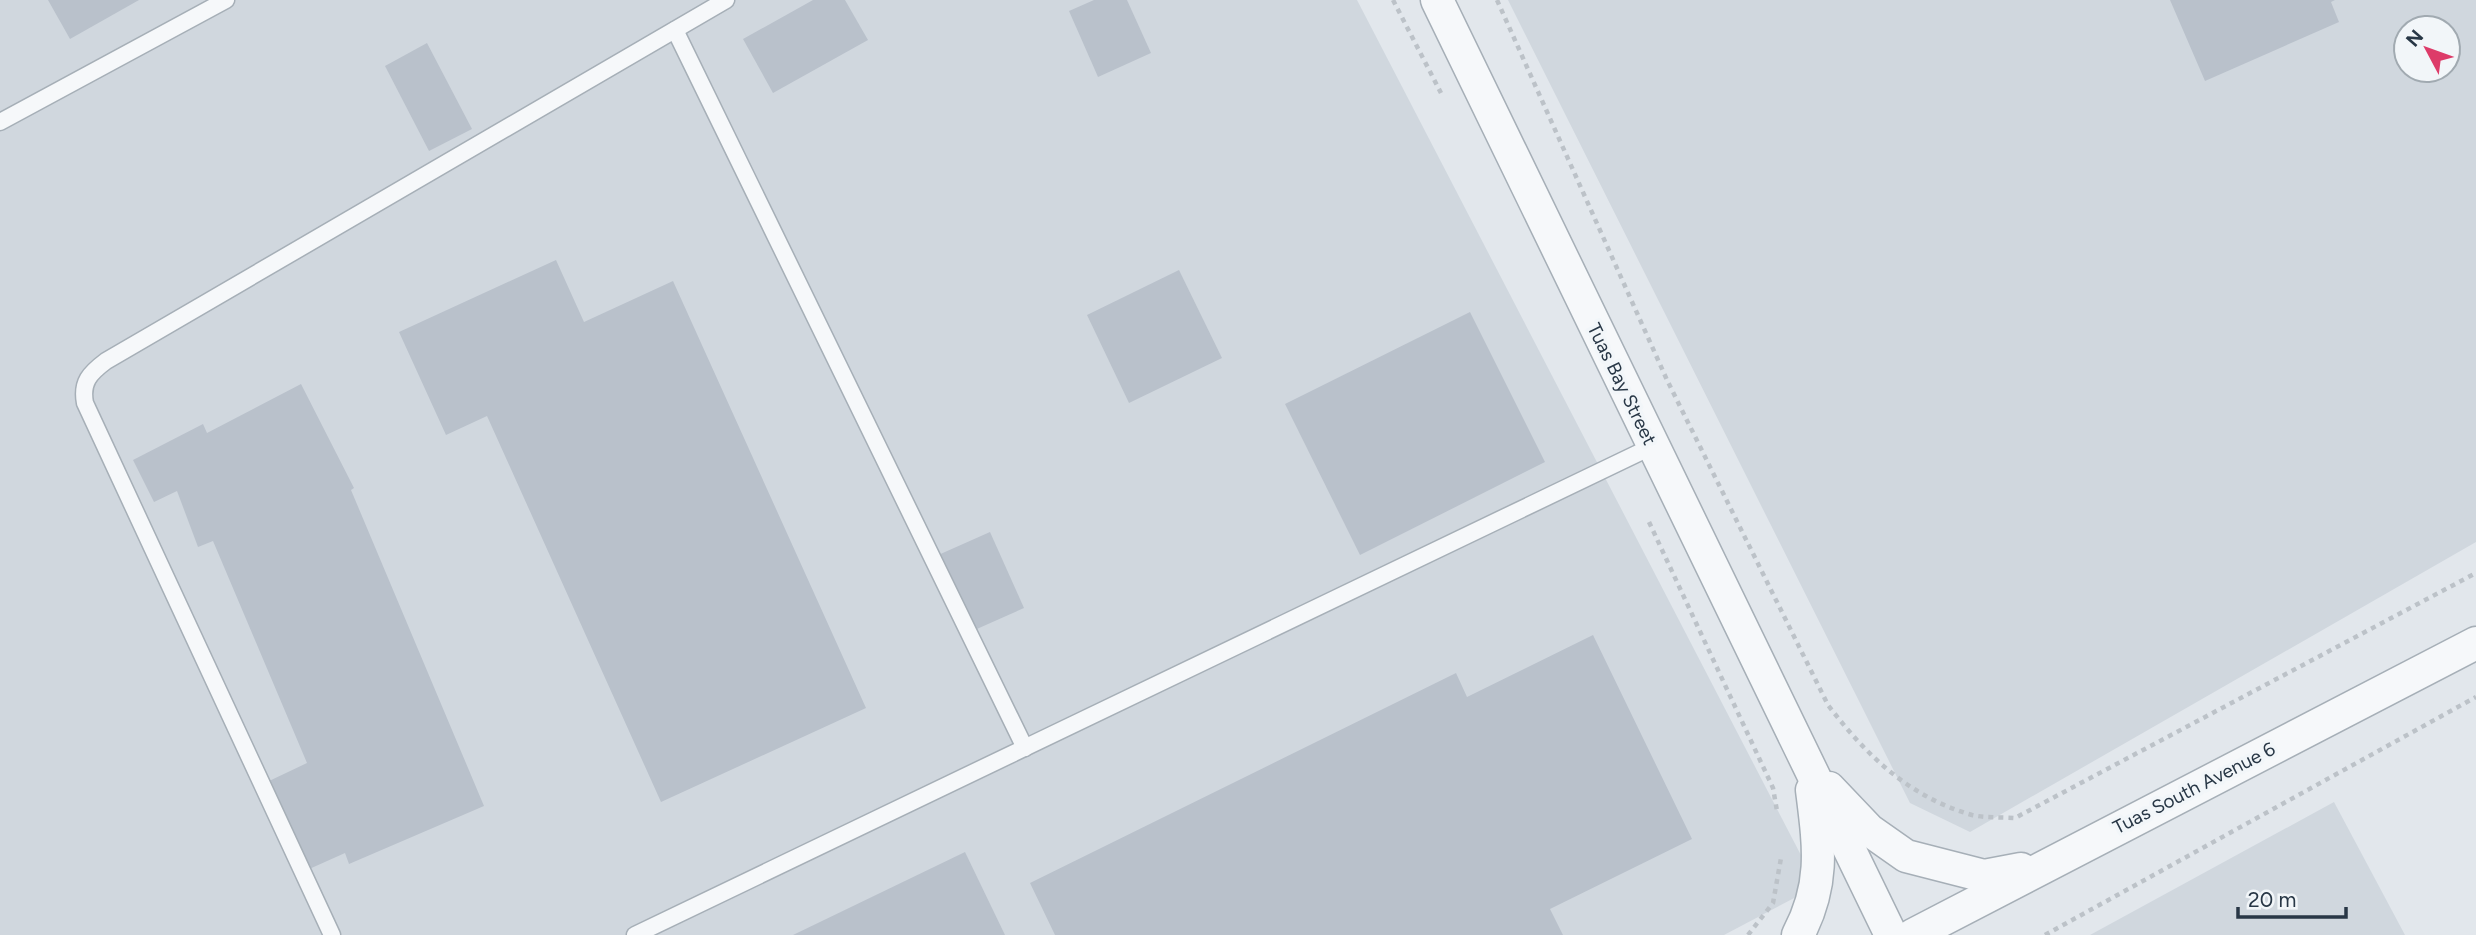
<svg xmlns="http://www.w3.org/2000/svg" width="2476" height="935" font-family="Figtree,sans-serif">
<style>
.built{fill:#d0d7de;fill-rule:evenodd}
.building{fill:#b9c1cb}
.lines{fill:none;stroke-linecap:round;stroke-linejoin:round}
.lane-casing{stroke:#a6afb7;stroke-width:19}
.street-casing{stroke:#a6afb7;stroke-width:35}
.path{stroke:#bcc2c8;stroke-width:4.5;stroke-dasharray:5 5;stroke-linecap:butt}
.lane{stroke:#f6f8fa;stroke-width:16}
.street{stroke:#f6f8fa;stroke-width:32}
.labels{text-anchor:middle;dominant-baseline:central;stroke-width:7;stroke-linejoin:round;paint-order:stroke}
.street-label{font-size:19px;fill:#283746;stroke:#f2f6f9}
</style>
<rect width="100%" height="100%" fill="#e2e7ec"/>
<g class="built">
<path d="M0 0H1357L1817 886 1724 935H0Z"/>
<path d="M1508 0H2476V542L1970 832 1910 803ZM2406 28H2448V70H2406Z"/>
<path d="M2334 802 2405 935H2090Z"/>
</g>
<g class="building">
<path d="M48 0H139L70 39Z"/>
<path d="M813 0H845L868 40 773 93 743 39Z"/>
<path d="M1094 0H1127L1151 53 1098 77 1069 11Z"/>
<path d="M2170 0H2335L2331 2 2339 22 2205 81Z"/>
<path d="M427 43 472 129 429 151 385 66Z"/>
<path d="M556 260 584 322 673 281 866 708 661 802 487 416 446 435 399 332Z"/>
<path d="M1179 270 1222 358 1129 403 1087 315Z"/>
<path d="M1470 312 1545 462 1360 555 1285 404Z"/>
<path d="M301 384 354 488 351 490 484 806 349 864 345 853 307 870 267 782 307 763 213 541 198 547 177 491 154 502 133 460 203 424 207 433Z"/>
<path d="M990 532 1024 608 970 632 936 556Z"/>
<path d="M1593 635 1692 839 1550 909 1563 935H1055L1030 883 1456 673 1467 697Z"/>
<path d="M965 852 1005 935H793Z"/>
</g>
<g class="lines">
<defs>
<g id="lane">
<path d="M675 30 1025 748"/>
<path d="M0 122 226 0"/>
<path d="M332 935 85 403C81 382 90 373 106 361L726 0"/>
<path d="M635 935 1653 446"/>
</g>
<g id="street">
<path d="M1437 0 1891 935"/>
<path d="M1829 788 1869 830 1906 856 1984 876 2021 869"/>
<path d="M1798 935C1825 884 1819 846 1812 790"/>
<path d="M1913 935 2476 643"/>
</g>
</defs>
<use href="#lane" class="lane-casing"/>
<use href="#street" class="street-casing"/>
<g class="path">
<path d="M1393 0 1441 93"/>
<path d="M1497 0 1667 380 1828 705C1866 755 1909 797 1972 815 1985 818 2002 817 2015 818L2476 573"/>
<path d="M1649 522 1773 788 1777 811"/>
<path d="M1748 935 1773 903 1781 858"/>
<path d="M2045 935 2476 697"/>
</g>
<use href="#lane" class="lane"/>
<use href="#street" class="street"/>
</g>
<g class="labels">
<g class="street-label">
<text transform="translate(1622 384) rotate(64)">Tuas Bay Street</text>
<text transform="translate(2194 788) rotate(-27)">Tuas South Avenue 6</text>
</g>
</g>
<g transform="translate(2427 49) rotate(311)"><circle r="33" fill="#f2f6f9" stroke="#a1aab1" stroke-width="2"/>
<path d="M0-5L12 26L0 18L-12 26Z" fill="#dd3b69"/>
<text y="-10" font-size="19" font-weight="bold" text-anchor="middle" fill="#283746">N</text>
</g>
<path d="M2238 907v10h108v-10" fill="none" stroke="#283746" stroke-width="3.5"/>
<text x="2248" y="907" font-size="21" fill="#283746" stroke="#f2f6f9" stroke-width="5" paint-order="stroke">20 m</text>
</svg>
